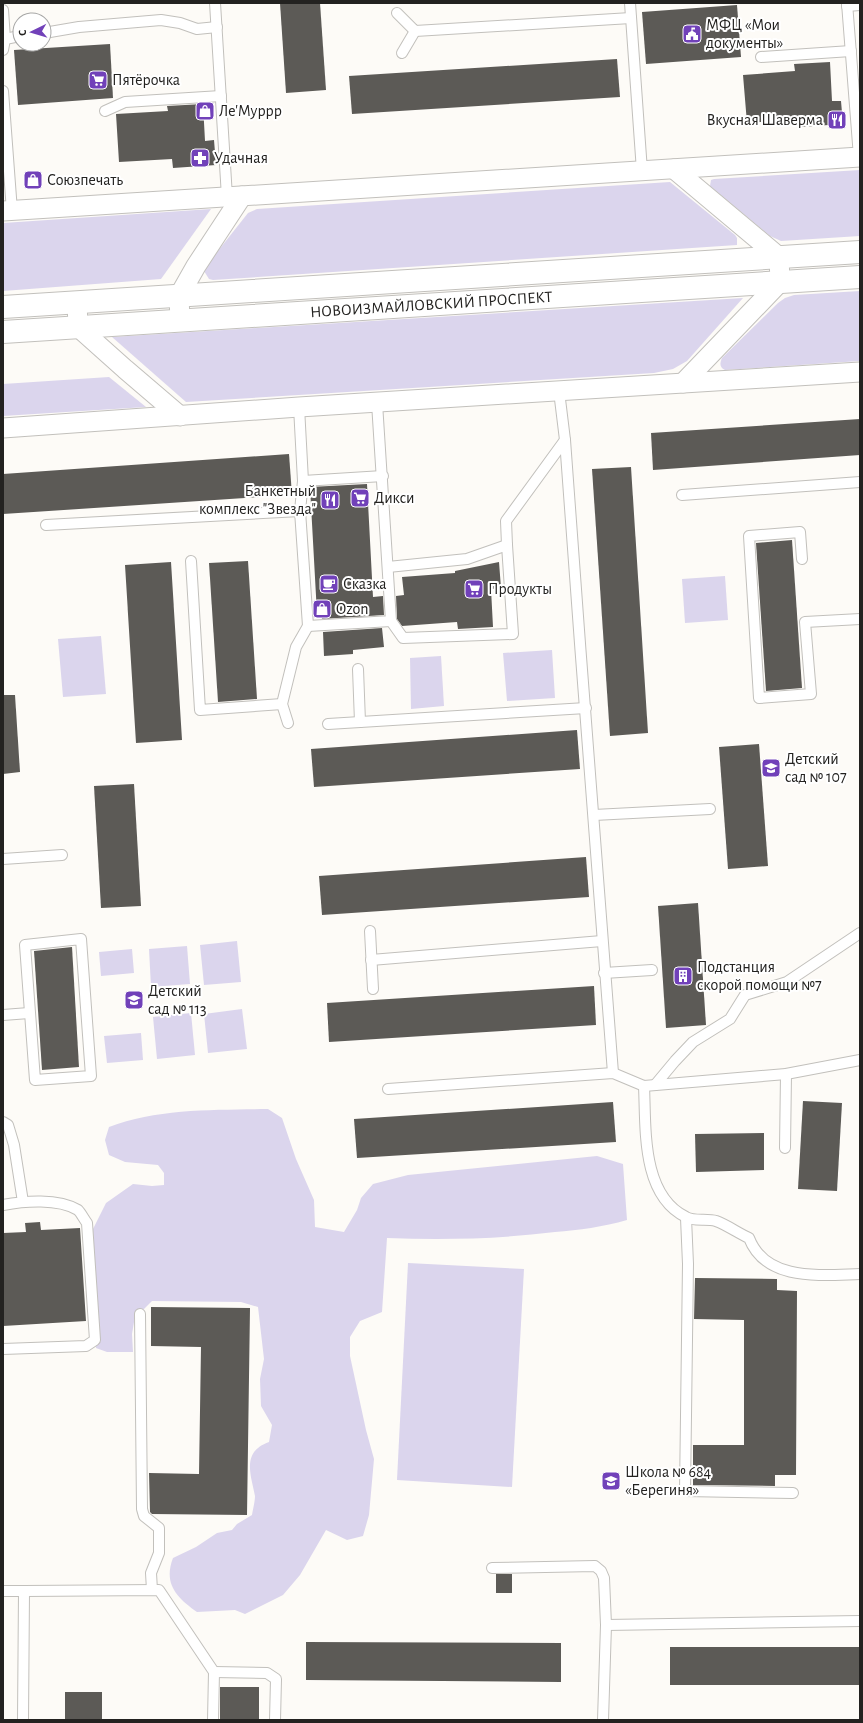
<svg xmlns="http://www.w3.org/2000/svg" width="863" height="1723" font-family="'Alegreya Sans',sans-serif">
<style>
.green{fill:#dbd5ed}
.building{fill:#5c5a56}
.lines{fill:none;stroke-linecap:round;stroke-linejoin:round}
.service-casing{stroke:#c2c0bc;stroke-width:12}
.minor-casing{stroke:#c2c0bc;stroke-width:21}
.tertiary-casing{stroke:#c2c0bc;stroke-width:24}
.service{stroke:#fff;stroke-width:10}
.minor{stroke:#fff;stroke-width:19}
.tertiary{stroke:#fff;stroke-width:22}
.labels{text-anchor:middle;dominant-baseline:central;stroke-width:4;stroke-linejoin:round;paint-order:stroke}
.poi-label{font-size:16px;fill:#232220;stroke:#fff;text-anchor:start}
.street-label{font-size:16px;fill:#232220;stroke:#fff}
</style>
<rect width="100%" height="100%" fill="#fdfbf7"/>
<g class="green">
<path d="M860 170V236L781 241 770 236 710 186 711 180 714 179Z"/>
<path d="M670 182 735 235 737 238V245L213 280 209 279 204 271 206 266 248 213 257 209Z"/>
<path d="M211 209 161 279 3 291V223Z"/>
<path d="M860 291V361L725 370C719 367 720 363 722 358L778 303 785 298 794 295Z"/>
<path d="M743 298 687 361 673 369 654 373 186 402 112 337Z"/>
<path d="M109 377 146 407 3 416V384Z"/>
<path d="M725 576 728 620 685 623 682 579Z"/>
<path d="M101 636 106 694 63 697 58 639Z"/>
<path d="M552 650 555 698 507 701 503 653Z"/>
<path d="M441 656 444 706 411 709 410 658Z"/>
<path d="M237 941 241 982 204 985 200 945Z"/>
<path d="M187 946 190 984 151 987 149 949Z"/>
<path d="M132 949 134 973 101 976 99 952Z"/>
<path d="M242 1009 247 1049 208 1053 204 1014Z"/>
<path d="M191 1013 195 1055 157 1059 153 1017Z"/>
<path d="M141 1033 143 1060 107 1063 104 1036Z"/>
<path d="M268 1109 282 1118 296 1159 314 1200 315 1227 344 1232 357 1210 361 1198 373 1184 408 1175 597 1156 623 1164 627 1220C603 1227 579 1230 555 1232 499 1239 444 1240 387 1238L382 1312 360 1321 350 1337V1356L366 1430 374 1459 369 1515 363 1536 347 1540 326 1530 300 1575 283 1595 245 1614 235 1610 197 1612C177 1598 163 1584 173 1558L196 1547 217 1533 232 1530 237 1524 252 1515C253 1509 255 1501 255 1496 251 1475 241 1452 269 1442L272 1425 261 1406 260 1379 264 1359 258 1307 241 1302 152 1301 144 1309 136 1310 132 1334 133 1352H107L96 1348 97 1307 93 1229 106 1203 133 1184 152 1186 164 1185V1173L158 1165 125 1162 109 1155 105 1140 109 1127C158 1108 216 1110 268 1109Z"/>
<path d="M408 1263 524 1269 512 1487 397 1480Z"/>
</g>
<g class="building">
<path d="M280 3H320L326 90 286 93Z"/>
<path d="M737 5 741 57 646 64 642 12Z"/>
<path d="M110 44 113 98 18 105 14 50Z"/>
<path d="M617 59 620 97 352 114 349 76Z"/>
<path d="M830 62 832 101H841L843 124 800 127 799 119 747 123 743 75 795 71 794 64Z"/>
<path d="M203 104 205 141 214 140 216 165 173 168 172 159 119 162 116 114 168 111 167 106Z"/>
<path d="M860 419V455L653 470 651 433Z"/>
<path d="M289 454 292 495 3 514V474Z"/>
<path d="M631 467 648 733 610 736 592 469Z"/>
<path d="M367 484 373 597 383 596 384 615 322 619 321 614H317L310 487Z"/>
<path d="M792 540 802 688 766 691 756 543Z"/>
<path d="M248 561 257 699 218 702 209 563Z"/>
<path d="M171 562 182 740 136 743 125 565Z"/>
<path d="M499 562 501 588 491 589 493 627 458 629 457 622 402 626 397 619 396 596 404 595 402 577 455 573V571Z"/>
<path d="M382 628 384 647 353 650V654L324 656 323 632Z"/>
<path d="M3 695H15L20 772 3 774Z"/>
<path d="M577 730 580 769 314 787 311 749Z"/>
<path d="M759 744 768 866 728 869 719 747Z"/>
<path d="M134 784 141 906 101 908 94 786Z"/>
<path d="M586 857 589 897 322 915 319 876Z"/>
<path d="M698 903 706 1025 666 1028 658 906Z"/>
<path d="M72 947 79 1067 42 1070 34 951Z"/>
<path d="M594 986 596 1025 329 1042 327 1003Z"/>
<path d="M803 1101 842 1103 837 1191 798 1189Z"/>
<path d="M613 1102 616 1142 357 1158 354 1119Z"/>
<path d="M764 1133V1170L696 1172 695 1134Z"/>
<path d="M40 1222 41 1230 80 1228 86 1321 3 1326V1233L26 1232 25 1223Z"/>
<path d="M695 1278 777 1279V1290L797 1291 796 1475H775V1486L693 1485V1445H744V1320L694 1319Z"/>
<path d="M151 1307 250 1308 247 1515 152 1514 150 1512 149 1473 199 1474 201 1347 151 1346Z"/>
<rect x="496" y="1574" width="16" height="19"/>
<path d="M306 1642 561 1643V1682L306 1680Z"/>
<rect x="670" y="1647" width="190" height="38"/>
<rect x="220" y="1687" width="39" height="33"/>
<rect x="65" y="1692" width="37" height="28"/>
</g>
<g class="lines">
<defs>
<g id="service">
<path d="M215 3 227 197"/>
<path d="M630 3 642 171"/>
<path d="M847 3 859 157"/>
<path d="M847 6 860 5"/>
<path d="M3 10 5 39 3 50"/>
<path d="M397 13 415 31 631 18"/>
<path d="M44 33 79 27 161 20 180 23 197 29 217 27"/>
<path d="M5 39 20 36"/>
<path d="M402 53 415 31"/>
<path d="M761 57 851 51"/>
<path d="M3 91 12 211"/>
<path d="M105 111 125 102 221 96"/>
<path d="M559 391 565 440C581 651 595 862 613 1073"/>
<path d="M299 407 303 481 300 511 308 626 391 621 377 403"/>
<path d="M303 481 383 476"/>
<path d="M682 495 860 482"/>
<path d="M46 525 300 511"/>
<path d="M507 545 506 521 565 440"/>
<path d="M802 559 800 532 749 536 759 698 811 694 805 622 860 619"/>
<path d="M191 561 200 710 282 704"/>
<path d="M388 567 467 559 507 545 513 634 403 638 391 621"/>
<path d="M358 669 360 722"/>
<path d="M288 723 282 704 296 647 308 626"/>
<path d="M328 724 586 708"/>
<path d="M594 815 710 809"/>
<path d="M3 859 62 855"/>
<path d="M370 931 373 989"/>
<path d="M81 939 91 1076 35 1080 25 945Z"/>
<path d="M371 960 602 941"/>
<path d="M604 973 652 970"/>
<path d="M3 1015 29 1013"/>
<path d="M655 1085 675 1061 693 1042 730 1019 745 995 787 982 860 933"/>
<path d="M644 1086C646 1128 641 1195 686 1217 694 1222 707 1218 716 1221 727 1225 738 1233 749 1238 766 1282 821 1275 860 1274"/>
<path d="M388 1089 613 1073 644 1086 786 1074 860 1060"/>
<path d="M3 1122 8 1125 14 1145 23 1202"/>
<path d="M785 1148 786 1074"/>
<path d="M3 1205C24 1201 58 1198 78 1210 81 1213 84 1219 87 1223L95 1340 86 1346 3 1349"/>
<path d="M686 1218 688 1264 685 1491 793 1493"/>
<path d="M140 1314 142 1509 144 1516 159 1528V1553L151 1573 152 1590"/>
<path d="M492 1568 595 1566 601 1571 604 1578 606 1625 603 1720"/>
<path d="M3 1591H24"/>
<path d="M606 1625 860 1621"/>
<path d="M214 1672 267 1673 276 1679 275 1720"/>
<path d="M23 1720 24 1591 159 1590 214 1672 213 1720"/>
</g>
<g id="minor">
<path d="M674 169 779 257 780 282 683 383"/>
<path d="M3 211 860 157"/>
<path d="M77 302 78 327 125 369 180 416"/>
<path d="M180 321 179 296 196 266 242 196"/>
<path d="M3 428 299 407 860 372"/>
</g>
<g id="tertiary">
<path d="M3 307 860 252"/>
<path id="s1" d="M3 332 860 277"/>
</g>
</defs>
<use href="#service" class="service-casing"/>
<use href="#minor" class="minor-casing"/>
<use href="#tertiary" class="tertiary-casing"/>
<use href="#service" class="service"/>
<use href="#minor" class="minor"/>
<use href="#tertiary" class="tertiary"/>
</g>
<defs>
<symbol id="civic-square" viewBox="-11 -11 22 22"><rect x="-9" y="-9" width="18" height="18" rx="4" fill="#7141b9" stroke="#fff"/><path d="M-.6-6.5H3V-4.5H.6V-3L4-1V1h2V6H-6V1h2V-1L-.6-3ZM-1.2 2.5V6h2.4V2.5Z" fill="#fff"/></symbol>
<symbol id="supermarket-square" viewBox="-11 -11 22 22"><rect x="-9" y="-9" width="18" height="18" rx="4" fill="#7141b9" stroke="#fff"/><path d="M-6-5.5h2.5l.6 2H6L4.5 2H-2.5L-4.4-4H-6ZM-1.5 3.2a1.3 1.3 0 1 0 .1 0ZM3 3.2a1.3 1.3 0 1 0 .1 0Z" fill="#fff"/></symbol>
<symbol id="shop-square" viewBox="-11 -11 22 22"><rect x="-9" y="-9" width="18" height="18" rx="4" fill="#7141b9" stroke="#fff"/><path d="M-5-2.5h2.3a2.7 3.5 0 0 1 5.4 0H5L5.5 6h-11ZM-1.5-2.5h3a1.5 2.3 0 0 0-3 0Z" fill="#fff"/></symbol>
<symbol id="restaurant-square" viewBox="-11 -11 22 22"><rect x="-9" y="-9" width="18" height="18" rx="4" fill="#7141b9" stroke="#fff"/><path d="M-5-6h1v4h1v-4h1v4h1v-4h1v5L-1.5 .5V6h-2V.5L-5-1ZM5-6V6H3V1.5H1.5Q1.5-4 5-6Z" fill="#fff"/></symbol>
<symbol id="pharmacy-square" viewBox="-11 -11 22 22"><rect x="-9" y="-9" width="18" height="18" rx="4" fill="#7141b9" stroke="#fff"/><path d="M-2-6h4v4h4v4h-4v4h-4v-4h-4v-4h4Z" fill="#fff"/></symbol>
<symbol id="cafe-square" viewBox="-11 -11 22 22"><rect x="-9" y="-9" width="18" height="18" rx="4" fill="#7141b9" stroke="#fff"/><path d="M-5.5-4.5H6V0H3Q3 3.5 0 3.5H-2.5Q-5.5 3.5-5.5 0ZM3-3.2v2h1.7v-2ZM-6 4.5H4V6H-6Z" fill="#fff"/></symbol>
<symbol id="school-square" viewBox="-11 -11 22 22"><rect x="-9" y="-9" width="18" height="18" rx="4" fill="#7141b9" stroke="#fff"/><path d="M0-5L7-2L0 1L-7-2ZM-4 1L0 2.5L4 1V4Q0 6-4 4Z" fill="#fff"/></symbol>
<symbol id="building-square" viewBox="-11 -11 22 22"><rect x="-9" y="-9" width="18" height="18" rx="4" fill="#7141b9" stroke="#fff"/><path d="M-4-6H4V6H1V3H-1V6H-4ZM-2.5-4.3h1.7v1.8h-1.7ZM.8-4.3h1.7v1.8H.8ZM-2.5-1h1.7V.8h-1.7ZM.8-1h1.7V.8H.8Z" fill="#fff"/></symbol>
</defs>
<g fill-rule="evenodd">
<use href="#civic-square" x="681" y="23" width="22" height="22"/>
<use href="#supermarket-square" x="87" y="69" width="22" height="22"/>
<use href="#shop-square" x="194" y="100" width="22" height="22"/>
<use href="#restaurant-square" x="826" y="109" width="22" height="22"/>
<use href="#pharmacy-square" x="189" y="147" width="22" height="22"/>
<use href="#shop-square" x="22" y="169" width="22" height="22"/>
<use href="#supermarket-square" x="349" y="487" width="22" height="22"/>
<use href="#restaurant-square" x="319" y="489" width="22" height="22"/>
<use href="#cafe-square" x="318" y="573" width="22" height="22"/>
<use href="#supermarket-square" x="463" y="578" width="22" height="22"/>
<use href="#shop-square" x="311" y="598" width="22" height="22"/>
<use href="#school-square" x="760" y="757" width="22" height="22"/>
<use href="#building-square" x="672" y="965" width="22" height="22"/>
<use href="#school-square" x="123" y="989" width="22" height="22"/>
<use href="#school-square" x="600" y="1470" width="22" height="22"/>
</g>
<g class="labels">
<g class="poi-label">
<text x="706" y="25">МФЦ «Мои<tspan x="706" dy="18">документы»</tspan></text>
<text x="112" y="80">Пятёрочка</text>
<text x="219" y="111">Ле'Муррр</text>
<text x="823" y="120" text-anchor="end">Вкусная Шаверма</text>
<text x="214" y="158">Удачная</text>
<text x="47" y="180">Союзпечать</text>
<text x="316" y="491" text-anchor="end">Банкетный<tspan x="316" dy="18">комплекс "Звезда"</tspan></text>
<text x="374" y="498">Дикси</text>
<text x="343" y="584">Сказка</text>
<text x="488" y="589">Продукты</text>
<text x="336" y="609">Ozon</text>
<text x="785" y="759">Детский<tspan x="785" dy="18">сад № 107</tspan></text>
<text x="697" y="967">Подстанция<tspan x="697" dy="18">скорой помощи №7</tspan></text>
<text x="148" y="991">Детский<tspan x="148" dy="18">сад № 113</tspan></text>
<text x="625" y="1472">Школа № 684<tspan x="625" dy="18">«Берегиня»</tspan></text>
</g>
<g class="street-label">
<text stroke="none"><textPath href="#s1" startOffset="429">НОВОИЗМАЙЛОВСКИЙ ПРОСПЕКТ</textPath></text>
</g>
</g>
<rect width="863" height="1723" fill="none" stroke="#232220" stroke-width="8"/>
<g transform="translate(32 32) rotate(265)"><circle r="19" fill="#ffffff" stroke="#a7a7a6"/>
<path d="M0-3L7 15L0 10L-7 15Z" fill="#7141b9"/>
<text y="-6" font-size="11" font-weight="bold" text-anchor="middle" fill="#232220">С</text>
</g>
</svg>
